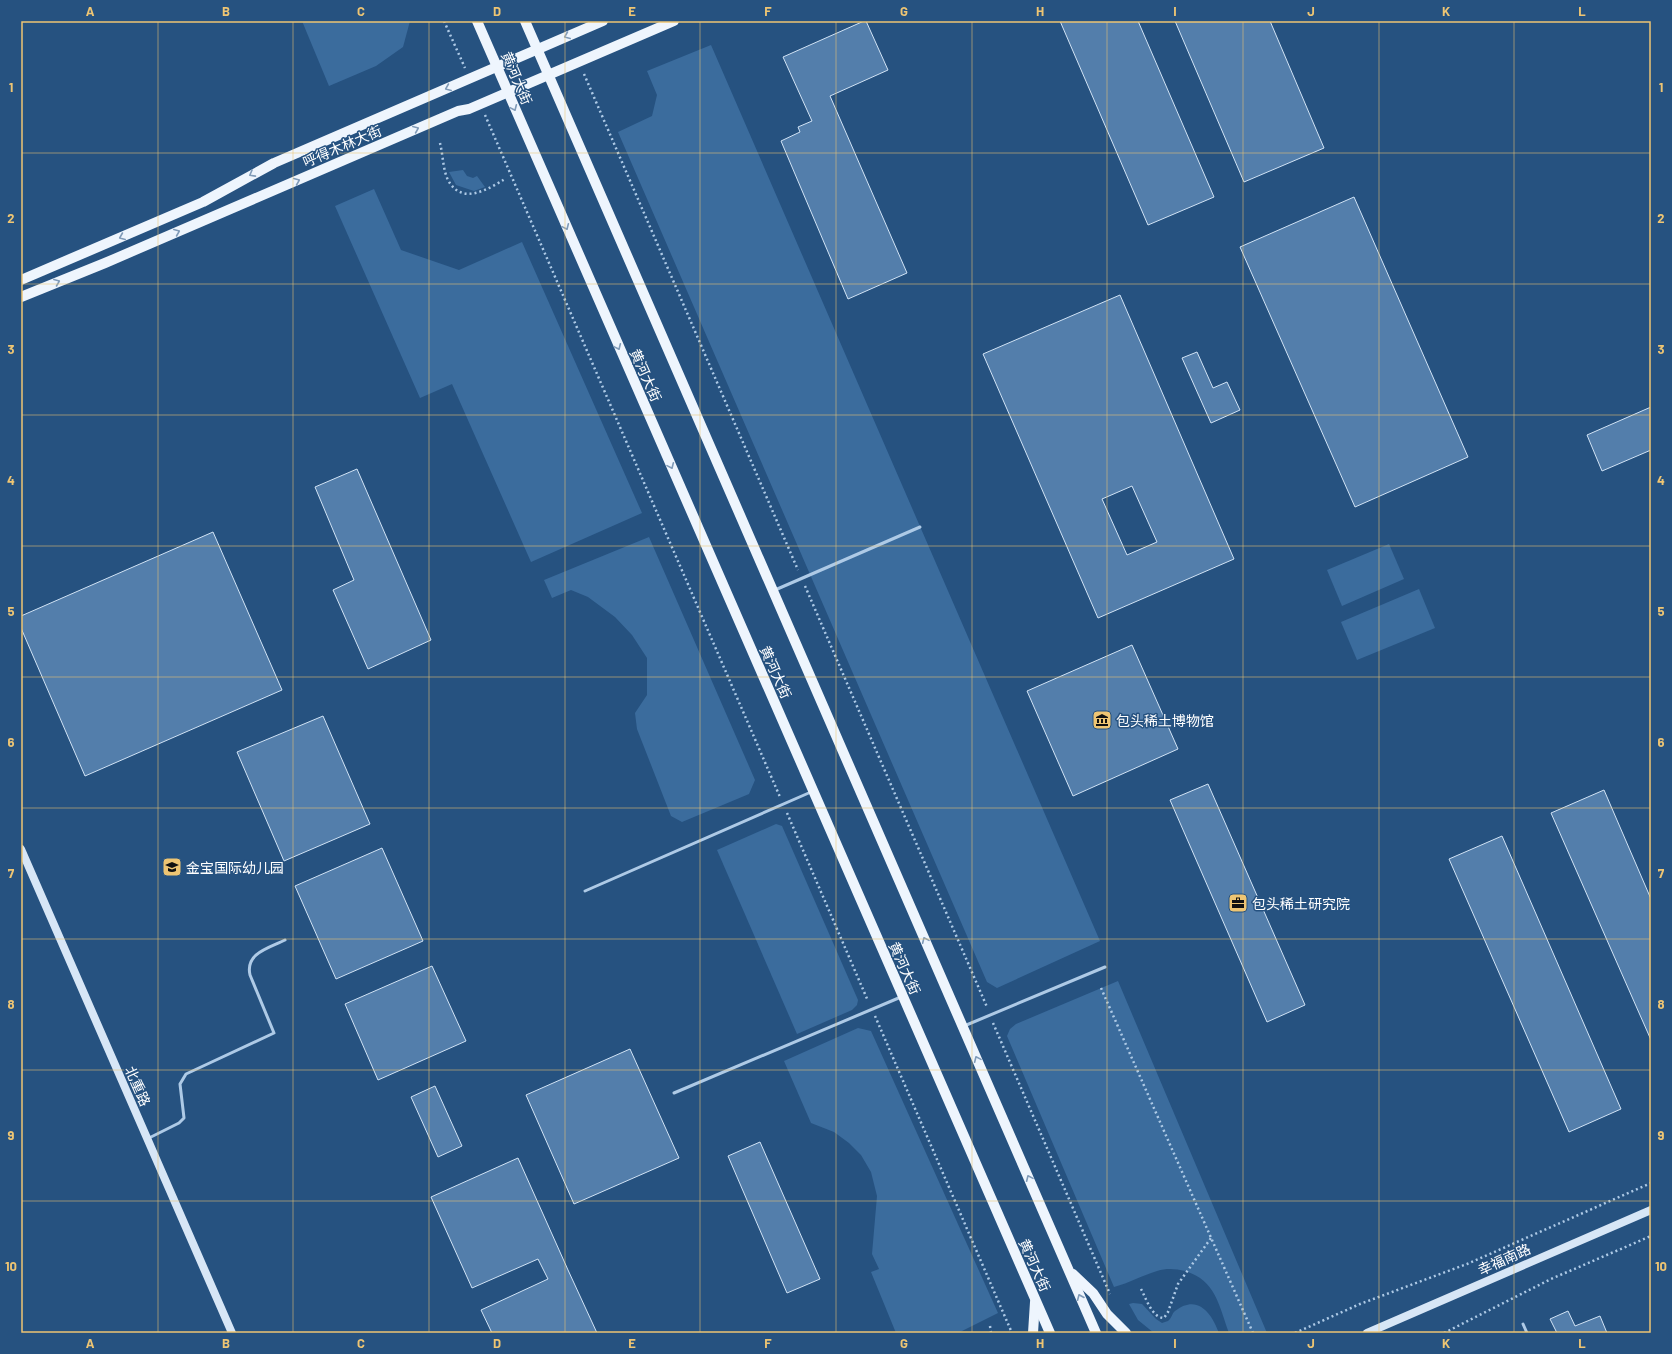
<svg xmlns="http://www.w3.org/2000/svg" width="1672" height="1354" font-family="Barlow,'Noto Sans SC',sans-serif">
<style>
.green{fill:#3b6c9d}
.building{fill:#537eab;stroke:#d1e3f5;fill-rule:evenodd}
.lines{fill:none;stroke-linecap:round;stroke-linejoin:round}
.path{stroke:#aecae6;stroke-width:2.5;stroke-dasharray:2 3;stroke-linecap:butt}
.lane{stroke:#aecae6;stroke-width:3}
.secondary{stroke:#d7e6f6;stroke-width:8}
.primary{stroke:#eef5fd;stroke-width:10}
.oneway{stroke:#809bb8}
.grid{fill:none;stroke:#eec573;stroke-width:1;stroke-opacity:0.55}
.labels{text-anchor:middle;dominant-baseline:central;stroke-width:3;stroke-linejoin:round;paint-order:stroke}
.street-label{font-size:14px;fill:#fff;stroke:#265280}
.poi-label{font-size:14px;fill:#fff;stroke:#265280;text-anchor:start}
.neatline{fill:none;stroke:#eec573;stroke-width:1.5}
.grid-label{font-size:13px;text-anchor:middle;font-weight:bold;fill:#eec573}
</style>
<rect width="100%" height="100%" fill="#265280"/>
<g class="green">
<path d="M302 21H410L403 47 376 66 329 86Z"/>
<path d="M711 45 1100 941 997 988 987 982 618 132 652 116 657 95 647 71Z"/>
<path d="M463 170 467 176 473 178 477 176 485 187 474 191 456 185 449 172Z"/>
<path d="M374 189 401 250 459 270 522 242 642 513 531 562 452 384 420 398 335 206Z"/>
<path d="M649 537 755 780 749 794 682 822 671 816 637 729 635 713 647 695V658L632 635 615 617 588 597 571 590 552 598 544 580Z"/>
<path d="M1389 544 1404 579 1342 606 1327 570Z"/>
<path d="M1419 589 1435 628 1357 660 1341 622Z"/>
<path d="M776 824 782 826 858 1000 857 1005 852 1010 797 1034 717 850Z"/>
<path d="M1118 981 1267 1333H1229C1219 1306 1216 1280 1185 1271 1176 1269 1167 1268 1157 1271 1143 1275 1129 1283 1114 1287L1007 1036 1010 1029 1016 1024Z"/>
<path d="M858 1028 871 1031 998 1313 958 1333H896L871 1272 879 1269 872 1254 877 1196 871 1172 861 1155 849 1143 834 1132 811 1123 784 1061Z"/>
<path d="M1133 1303 1142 1304 1156 1319 1162 1323 1168 1321C1172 1318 1172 1313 1175 1311 1198 1293 1212 1314 1219 1333H1154L1138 1320 1129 1304Z"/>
</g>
<g class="building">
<path d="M864 21H866L888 70 830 96 907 273 848 299 781 141 800 132 798 127 812 121 783 57Z"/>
<path d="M1060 21H1138L1214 197 1148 225Z"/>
<path d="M1175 21H1270L1324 148 1244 182Z"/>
<path d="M1354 197 1468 457 1355 507 1240 247Z"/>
<path d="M1120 295 1234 559 1098 618 983 354ZM1132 486 1157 542 1127 555 1102 499Z"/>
<path d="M1197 352 1213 388 1227 382 1240 410 1211 423 1182 358Z"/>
<path d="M1651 407V450L1602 471 1587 435Z"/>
<path d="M357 469 431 640 368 669 333 590 354 580 315 487Z"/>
<path d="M213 532 282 690 85 776 21 628V616Z"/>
<path d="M1132 645 1178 749 1073 796 1027 691Z"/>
<path d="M323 716 370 824 284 861 237 752Z"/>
<path d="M1208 784 1305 1005 1267 1022 1170 800Z"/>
<path d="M1604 790 1651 899V1040L1551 813Z"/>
<path d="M1502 836 1621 1109 1569 1132 1449 859Z"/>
<path d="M382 848 423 941 336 979 295 886Z"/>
<path d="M432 966 466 1041 378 1080 345 1004Z"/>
<path d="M630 1049 679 1158 574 1204 526 1095Z"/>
<path d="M435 1086 462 1146 438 1157 411 1097Z"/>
<path d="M760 1142 820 1279 787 1293 728 1156Z"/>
<path d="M518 1158 568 1270 597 1333H492L481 1310 548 1279 538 1259 472 1288 431 1197Z"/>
<path d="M1568 1311 1575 1326 1600 1316 1607 1333H1557L1550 1319Z"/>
</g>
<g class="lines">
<g class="path">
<path d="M444 21 465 68"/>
<path d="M584 74 798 570"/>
<path d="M485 115 780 797"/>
<path d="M440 143C443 155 443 170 448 180 462 206 488 189 505 179"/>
<path d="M805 586 987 1007"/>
<path d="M787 813 868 1001"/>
<path d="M1101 988 1253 1333"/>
<path d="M875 1016 1012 1333"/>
<path d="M993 1023 1110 1294"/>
<path d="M1141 1289C1146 1298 1152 1318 1164 1318L1168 1312 1178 1284 1211 1238"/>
<path d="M990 1326 991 1333"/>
<path d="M1295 1333 1360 1304 1467 1264 1651 1183"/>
<path d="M1444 1333 1551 1279 1651 1236"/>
</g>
<g class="lane">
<path d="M775 590 920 527"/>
<path d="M585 891 811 792"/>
<path d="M964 1026 1105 967"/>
<path d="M674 1093 901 997"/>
<path d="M149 1138 179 1123 184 1118 180 1084 186 1074 274 1033 250 975C245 953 269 948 285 940"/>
<path d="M1523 1324 1527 1333"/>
</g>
<g class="secondary">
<path d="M21 849 232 1333"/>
<path d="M1367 1333 1651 1210"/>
</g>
<g class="primary">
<path d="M477 21 1050 1333"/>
<path d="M525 21 1096 1333"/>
<path d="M21 280 203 202 274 163 603 21"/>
<path d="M21 297 105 263 458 111 469 109 674 21"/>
<path d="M1073 1274 1093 1293 1107 1314 1126 1333"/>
<path d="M1033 1333 1035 1302"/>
</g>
</g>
<defs><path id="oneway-chevron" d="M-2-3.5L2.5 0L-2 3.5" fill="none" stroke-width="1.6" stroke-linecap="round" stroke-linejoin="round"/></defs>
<g class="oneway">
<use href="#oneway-chevron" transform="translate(567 36) rotate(157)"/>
<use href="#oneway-chevron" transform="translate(448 88) rotate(157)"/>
<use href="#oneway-chevron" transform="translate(514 108) rotate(66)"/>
<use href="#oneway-chevron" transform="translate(416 129) rotate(-23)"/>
<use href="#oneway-chevron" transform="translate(252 174) rotate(151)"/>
<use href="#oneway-chevron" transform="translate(297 181) rotate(-23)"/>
<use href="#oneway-chevron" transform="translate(566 227) rotate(66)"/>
<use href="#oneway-chevron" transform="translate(177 232) rotate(-23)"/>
<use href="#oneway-chevron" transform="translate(122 237) rotate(157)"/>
<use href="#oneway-chevron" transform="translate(57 282) rotate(-22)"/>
<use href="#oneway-chevron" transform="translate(618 347) rotate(66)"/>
<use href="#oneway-chevron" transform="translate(671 466) rotate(66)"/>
<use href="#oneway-chevron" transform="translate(925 940) rotate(-114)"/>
<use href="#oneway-chevron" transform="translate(977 1059) rotate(-114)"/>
<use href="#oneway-chevron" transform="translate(1029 1178) rotate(-114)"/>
<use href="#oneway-chevron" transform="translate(1080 1297) rotate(-113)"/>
</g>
<path class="grid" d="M158 21V1333M293 21V1333M429 21V1333M565 21V1333M700 21V1333M836 21V1333M972 21V1333M1107 21V1333M1243 21V1333M1379 21V1333M1514 21V1333M21 153H1651M21 284H1651M21 415H1651M21 546H1651M21 677H1651M21 808H1651M21 939H1651M21 1070H1651M21 1201H1651"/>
<defs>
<symbol id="museum-square" viewBox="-11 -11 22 22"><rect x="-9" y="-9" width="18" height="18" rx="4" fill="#eec573" stroke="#265280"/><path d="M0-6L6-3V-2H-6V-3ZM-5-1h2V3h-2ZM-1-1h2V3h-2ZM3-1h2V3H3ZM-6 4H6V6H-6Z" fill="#111"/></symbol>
<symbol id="school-square" viewBox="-11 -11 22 22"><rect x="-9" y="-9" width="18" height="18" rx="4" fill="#eec573" stroke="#265280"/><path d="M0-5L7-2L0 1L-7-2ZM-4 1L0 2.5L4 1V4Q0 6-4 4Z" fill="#111"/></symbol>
<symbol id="office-square" viewBox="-11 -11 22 22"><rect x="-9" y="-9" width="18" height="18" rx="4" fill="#eec573" stroke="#265280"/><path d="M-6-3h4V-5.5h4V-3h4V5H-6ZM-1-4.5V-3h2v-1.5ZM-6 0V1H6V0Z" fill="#111"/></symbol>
</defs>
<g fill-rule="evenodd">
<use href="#museum-square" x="1091" y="709" width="22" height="22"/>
<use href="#school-square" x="161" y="856" width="22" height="22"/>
<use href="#office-square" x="1227" y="892" width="22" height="22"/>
</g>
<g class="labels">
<g class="street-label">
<text transform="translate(517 78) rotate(67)">黄河大街</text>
<text transform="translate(342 146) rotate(-23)">呼得木林大街</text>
<text transform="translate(646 375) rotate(66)">黄河大街</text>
<text transform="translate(776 672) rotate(66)">黄河大街</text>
<text transform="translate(905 968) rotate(66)">黄河大街</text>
<text transform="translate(138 1086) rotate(66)">北重路</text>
<text transform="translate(1504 1259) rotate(-24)">幸福南路</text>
<text transform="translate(1035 1265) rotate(66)">黄河大街</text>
</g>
<g class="poi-label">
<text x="1116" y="720">包头稀土博物馆</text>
<text x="186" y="867">金宝国际幼儿园</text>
<text x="1252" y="903">包头稀土研究院</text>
</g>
</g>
<rect width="1672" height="1354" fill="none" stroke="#265280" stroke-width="44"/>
<rect x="22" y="22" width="1628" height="1310" class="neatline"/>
<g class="grid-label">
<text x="90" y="16">A</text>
<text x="226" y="16">B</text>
<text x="361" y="16">C</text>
<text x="497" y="16">D</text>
<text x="632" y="16">E</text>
<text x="768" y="16">F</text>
<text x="904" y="16">G</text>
<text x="1040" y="16">H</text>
<text x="1175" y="16">I</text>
<text x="1311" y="16">J</text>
<text x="1446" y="16">K</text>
<text x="1582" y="16">L</text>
<text x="11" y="92">1</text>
<text x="1661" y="92">1</text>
<text x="11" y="223">2</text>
<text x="1661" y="223">2</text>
<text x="11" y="354">3</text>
<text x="1661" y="354">3</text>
<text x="11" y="485">4</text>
<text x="1661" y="485">4</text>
<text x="11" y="616">5</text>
<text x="1661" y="616">5</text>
<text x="11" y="747">6</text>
<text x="1661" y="747">6</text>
<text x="11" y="878">7</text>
<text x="1661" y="878">7</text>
<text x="11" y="1009">8</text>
<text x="1661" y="1009">8</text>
<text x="11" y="1140">9</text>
<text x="1661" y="1140">9</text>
<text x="11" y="1271">10</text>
<text x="1661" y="1271">10</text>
<text x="90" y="1348">A</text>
<text x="226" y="1348">B</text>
<text x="361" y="1348">C</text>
<text x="497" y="1348">D</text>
<text x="632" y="1348">E</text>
<text x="768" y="1348">F</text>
<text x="904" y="1348">G</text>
<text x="1040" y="1348">H</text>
<text x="1175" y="1348">I</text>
<text x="1311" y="1348">J</text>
<text x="1446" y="1348">K</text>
<text x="1582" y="1348">L</text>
</g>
</svg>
